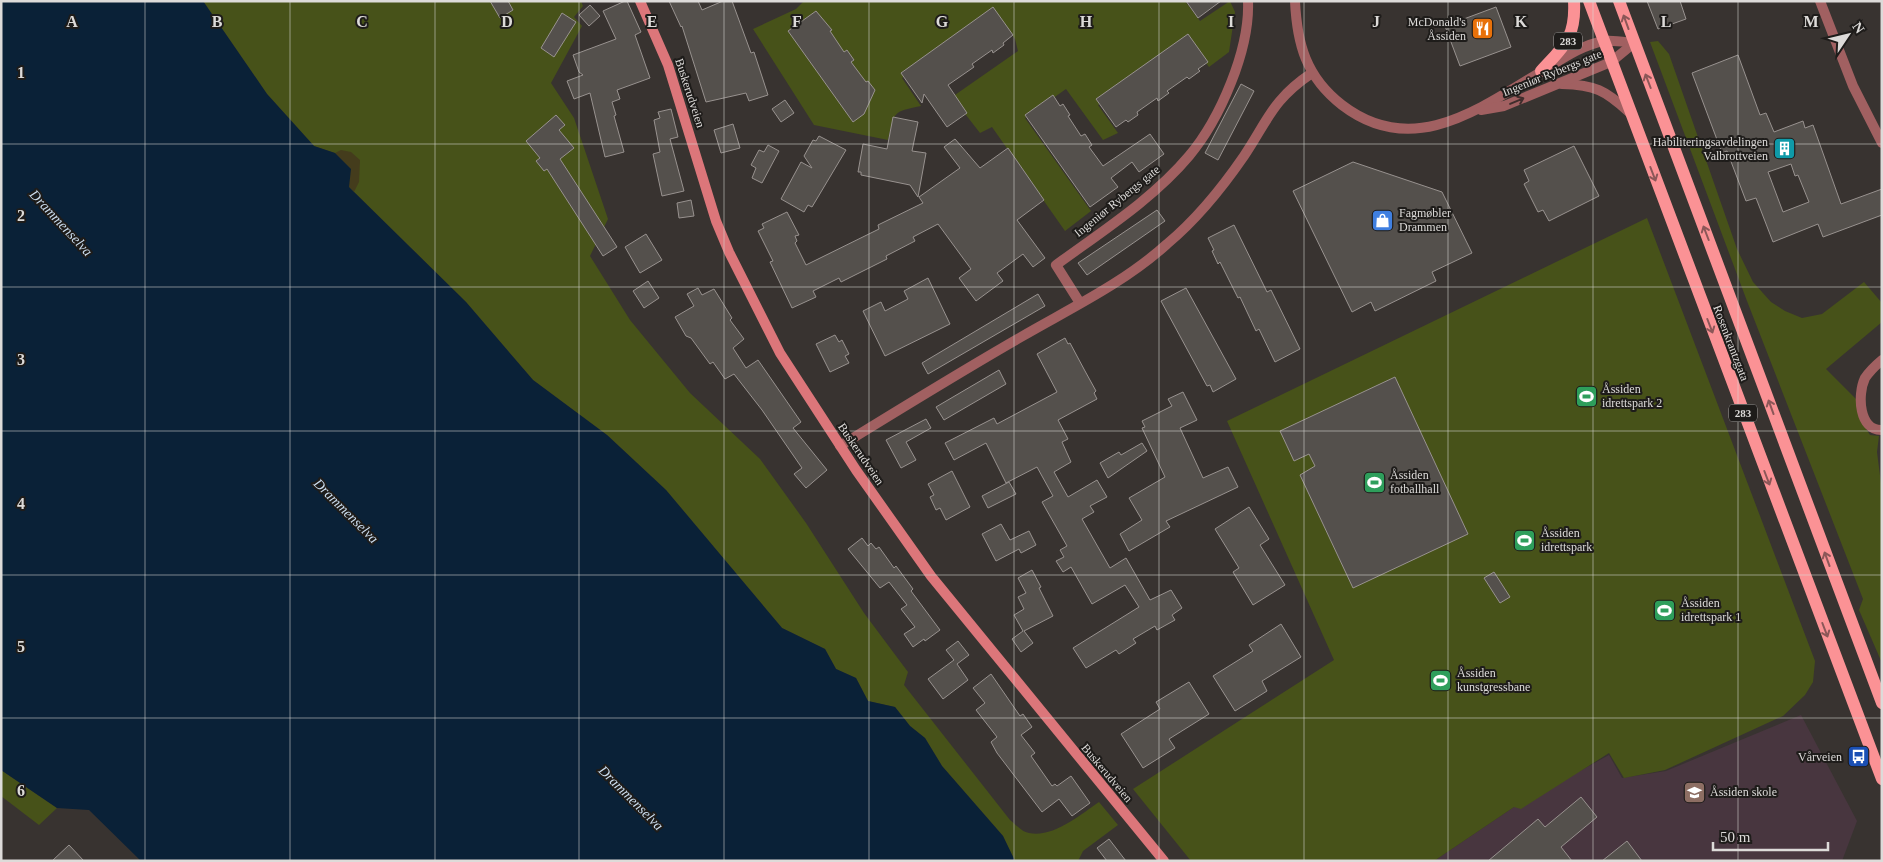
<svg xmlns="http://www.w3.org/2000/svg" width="1883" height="862" font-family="'Times New Roman',serif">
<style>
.education{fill:#48363f}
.green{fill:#475219}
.sand{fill:#443c1c}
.water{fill:#0a2137}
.building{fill:#54504c;stroke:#98928f;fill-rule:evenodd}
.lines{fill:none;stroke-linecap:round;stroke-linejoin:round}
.street{stroke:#a16061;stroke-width:10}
.secondary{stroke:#dc767a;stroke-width:10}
.primary{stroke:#fb9295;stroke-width:12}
.oneway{stroke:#8c5758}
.oneway2{stroke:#3f2d2c}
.grid{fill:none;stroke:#dddbd9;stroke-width:1;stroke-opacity:0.55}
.labels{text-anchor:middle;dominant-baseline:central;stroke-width:4;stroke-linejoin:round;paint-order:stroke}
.shield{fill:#1e1c1a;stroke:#a4a2a0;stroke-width:1}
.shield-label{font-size:11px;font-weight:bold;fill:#dddbd9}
.poi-label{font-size:12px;fill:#dddbd9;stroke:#1e1c1a;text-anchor:start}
.street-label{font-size:12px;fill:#dddbd9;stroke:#1e1c1a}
.water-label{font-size:14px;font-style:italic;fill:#ccdef0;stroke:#1e1c1a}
.grid-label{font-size:16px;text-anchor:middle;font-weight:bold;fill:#dddbd9;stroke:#1e1c1a;stroke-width:4;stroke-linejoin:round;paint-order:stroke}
</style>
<rect width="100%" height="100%" fill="#383330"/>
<path class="education" d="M1801 715 1857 821 1842 861H1434L1514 807 1609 755 1622 778 1666 771Z"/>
<g class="green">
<path d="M203 1H581L583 6 574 17 582 26 551 83 574 118 608 219 590 256 630 320 690 393 760 459 806 523 864 613 908 672 904 685 1010 820C1015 824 1022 832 1029 833 1053 838 1080 815 1099 802L1118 825 1083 851 1078 861H1015L1003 836 942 766 925 738 910 726 895 707 868 701 856 678 836 669 825 649 782 628 666 490 607 435 533 380 466 302 354 192 349 187 335 153 314 146 267 94Z"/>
<path d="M804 1H1185L1200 21 1230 1 1235 12 1229 52 1209 67 1189 39 1098 105 1118 133 1103 140 1066 89 1025 118 1091 211 1065 231 992 127 980 133 952 97 1018 51 1015 39 996 12 902 78 921 106C892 112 895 111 888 140L814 125 753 29 796 9Z"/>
<path d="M1658 41 1669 54 1737 249 1753 282 1771 302 1785 311 1802 318 1822 314 1864 282 1882 303V322L1826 369 1856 399 1859 417 1870 435 1879 436 1877 452 1882 491V663L1859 610 1863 599 1747 301 1650 42Z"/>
<path d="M1647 218 1815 661 1813 682 1805 695 1783 716 1665 770 1624 778 1609 753 1521 809 1514 807 1434 861H1191L1133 789 1334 660 1227 421Z"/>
<path d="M1 770 57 808 39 825 1 796Z"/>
</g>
<path class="sand" d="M341 150 351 152 360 160 359 182 354 192 349 187 335 153Z"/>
<path class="water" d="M1 1H203L267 94 314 146 335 153 351 169 349 187 354 192 466 302 533 380 607 435 666 490 782 628 825 649 836 669 856 678 868 701 895 707 910 726 925 738 942 766 1003 836 1015 861H141L89 810 57 808 1 770Z"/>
<g class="building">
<path d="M490 1H508L513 10 500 18Z"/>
<path d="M625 1H627L641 32 635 35 650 78 617 90 620 99 612 102 616 115 614 116 624 152 605 157 590 93 574 99 567 81 583 75 579 72 573 55 616 39 603 11Z"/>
<path d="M669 1H698L702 10 723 1H732L751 53 754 52 768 95 749 101 746 93 706 102 682 26 681 27Z"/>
<path d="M1186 1H1221L1198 18Z"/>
<path d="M1647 1H1680L1686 19 1658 29Z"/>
<path d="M590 5 600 16 589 26 579 15Z"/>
<path d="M993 7 1013 35 1003 43 1004 45 993 53 992 50 972 64 974 67 948 85 967 113 947 127 924 94 922 103 901 73Z"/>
<path d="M1496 7 1511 47 1460 66 1445 26Z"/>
<path d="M816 11 832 30 830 31 844 52 847 50 854 60 851 62 866 82 868 81 875 90 864 114 853 122 788 31Z"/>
<path d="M562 13 576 22 554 57 541 48Z"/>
<path d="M1188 34 1208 62 1198 69 1200 71 1189 79 1187 77 1167 91 1169 93 1158 101 1157 98 1137 112 1138 115 1128 122 1126 120 1116 127 1096 99Z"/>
<path d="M1738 55 1760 115 1766 113 1774 132 1803 121 1805 128 1813 125 1841 204 1882 189V215L1823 237 1818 224 1773 242 1756 198 1746 201 1727 151 1722 153 1692 73ZM1791 164 1795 176 1798 175 1809 202 1783 212 1768 172Z"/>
<path d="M1241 84 1254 91 1218 160 1205 153Z"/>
<path d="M1053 95 1060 106 1063 104 1070 115 1068 116 1081 136 1085 134 1092 145 1089 147 1103 166 1150 134 1164 154 1139 172 1132 162 1111 178 1118 187 1090 207 1025 115Z"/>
<path d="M785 100 794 113 781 122 772 109Z"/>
<path d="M671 109 678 137 670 139 684 191 662 196 653 154 660 152 654 120 660 118 658 112Z"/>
<path d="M556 115 565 125 559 130 574 148 560 159 617 247 603 256 547 169 544 171 536 161 540 158 526 141Z"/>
<path d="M893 117 918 122 912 151 926 153 918 197 910 185 861 175V172H858L863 144 887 149Z"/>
<path d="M733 124 740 148 721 153 714 130Z"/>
<path d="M819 136 846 150 812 207 808 205 804 212 781 199 801 162 812 168 804 156 813 140 816 141Z"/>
<path d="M955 139 980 168 1008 148 1044 200 1017 220 1045 258 1033 267 1023 254 997 273 1003 281 976 301 959 278 971 269 938 224 913 237 915 241 886 256 887 259 841 282 839 278 813 291 816 297 792 308 770 262 773 261 758 231 764 228 762 224 787 212 799 235 795 236 797 241 795 243 806 265 879 229 878 225 923 203 919 197 960 168 944 147Z"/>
<path d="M768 145 779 151 762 183 752 178 756 168 751 165 759 150 764 152Z"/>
<path d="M1574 146 1599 196 1549 221 1543 210 1538 212 1524 184 1529 181 1524 170Z"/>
<path d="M1353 162 1442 192 1472 253 1432 272 1436 281 1375 311 1371 302 1352 312 1293 191Z"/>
<path d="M691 200 694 216 679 218 677 203Z"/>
<path d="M1157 210 1165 221 1087 275 1078 263Z"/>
<path d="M1234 225 1267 292 1271 290 1300 349 1275 362 1259 329 1256 331 1240 297 1238 298 1220 262 1218 264 1212 251 1214 250 1208 238Z"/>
<path d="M646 234 662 260 640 273 625 247Z"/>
<path d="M928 278 950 324 885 356 863 311 881 302 885 311 908 299 904 291Z"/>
<path d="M648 281 659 298 644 308 633 291Z"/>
<path d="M698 288 702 295 714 289 732 318 730 320 744 339 733 348 746 368 758 360 801 422 793 428 827 470 806 488 794 474 802 468 762 410 734 374 725 379 713 362 710 364 691 338 686 336 675 317 694 306 687 294Z"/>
<path d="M1186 288 1236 379 1213 392 1210 385 1207 386 1161 301Z"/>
<path d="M1038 294 1045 306 928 374 922 363Z"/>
<path d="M835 335 839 342 842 340 849 354 845 356 849 363 830 372 816 344Z"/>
<path d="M1065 338 1068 344 1070 343 1085 371 1096 391 1094 393 1097 399 1058 420 1068 439 1062 442 1071 462 1054 472 1068 497 1097 480 1107 497 1090 506 1094 512 1082 519 1110 568 1126 558 1150 600 1171 590 1182 608 1172 615 1175 620 1157 630 1155 626 1133 639 1136 643 1119 654 1116 650 1086 668 1073 648 1139 607 1125 585 1092 604 1071 567 1063 572 1056 561 1064 557 1060 550 1067 546 1042 502 1053 496 1037 467 1006 483 986 443 954 460 945 443 994 418 997 424 1057 392 1037 354Z"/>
<path d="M999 370 1006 384 944 420 936 407Z"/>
<path d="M1395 377 1468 534 1353 588 1300 475 1315 466 1309 454 1294 461 1280 431Z"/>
<path d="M1183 392 1197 420 1180 428 1203 478 1228 467 1238 487 1166 521 1170 527 1129 551 1120 534 1142 520 1129 498 1165 477 1142 428 1145 427 1142 421 1172 406 1168 399Z"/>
<path d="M926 419 931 428 906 442 916 460 901 468 886 440Z"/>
<path d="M1142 443 1147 451 1108 478 1100 463 1119 452 1121 455Z"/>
<path d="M952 471 970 507 946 520 940 508 936 510 930 497 934 495 928 484Z"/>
<path d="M1009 482 1016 494 988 508 982 496Z"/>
<path d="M1249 507 1269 539 1260 545 1285 585 1253 605 1233 572 1239 568 1215 529Z"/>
<path d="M1001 524 1010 540 1029 531 1036 545 1021 553 1019 549 996 561 982 534Z"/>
<path d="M862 538 868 546 871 543 876 549 879 547 894 568 896 566 913 589 911 591 940 630 925 641 924 639 913 647 904 634 915 627 901 609 907 605 889 582 880 588 848 549Z"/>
<path d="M1032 570 1041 587 1039 588 1053 616 1024 631 1033 643 1021 652 1012 639 1023 631 1014 615 1024 609 1018 597 1026 593 1018 578Z"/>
<path d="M1494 572 1510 597 1500 603 1484 578Z"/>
<path d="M1281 624 1301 657 1262 681 1267 691 1235 711 1213 676 1253 651 1249 645Z"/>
<path d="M958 641 969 655 957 664 968 680 943 699 928 679 954 660 946 650Z"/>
<path d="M991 674 1020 716 1023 714 1032 727 1021 735 1035 753 1031 756 1052 786 1055 784 1057 786 1071 776 1090 803 1072 816 1059 799 1042 812 997 753 991 742 997 737 976 710 985 703 973 688Z"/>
<path d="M1189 682 1209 714 1169 739 1175 748 1143 768 1121 734 1160 709 1156 702Z"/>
<path d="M1581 797 1597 817 1561 847 1572 861H1488L1538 819 1545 827Z"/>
<path d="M1109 839 1126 861H1107L1097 848Z"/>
<path d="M1627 841 1642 861H1602Z"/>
<path d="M69 845 84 861H52Z"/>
</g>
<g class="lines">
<g class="street">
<path d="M1295 1C1297 44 1306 77 1342 105 1415 161 1483 106 1549 67 1565 57 1585 44 1604 41 1613 40 1625 42 1634 43"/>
<path d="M1820 1 1853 86 1882 143"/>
<path d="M1562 84C1595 85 1605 90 1629 112"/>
<path d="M1481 110 1504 106 1611 62 1634 43"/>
<path d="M1080 303 1056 265C1101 232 1153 199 1189 156 1220 119 1250 50 1248 1"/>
<path d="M1882 360C1876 365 1869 372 1865 378 1857 395 1859 431 1882 430"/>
<path d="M840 446C900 409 960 372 1021 337 1071 308 1124 283 1167 244 1197 219 1222 188 1244 156 1268 120 1273 99 1312 73"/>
</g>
<path class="secondary" d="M640 1 668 65 716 221 729 252 780 353 856 470 931 576 1164 861"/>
<g class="primary">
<path d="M1589 1 1882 779"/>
<path d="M1619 1 1882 703"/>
<path d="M1541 71C1564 46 1576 38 1574 1"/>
</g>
</g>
<defs><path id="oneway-shaft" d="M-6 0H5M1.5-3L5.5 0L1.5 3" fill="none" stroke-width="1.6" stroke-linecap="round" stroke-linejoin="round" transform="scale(1.25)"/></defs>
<g class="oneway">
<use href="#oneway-shaft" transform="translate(1626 22) rotate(-110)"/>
<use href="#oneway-shaft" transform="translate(1648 81) rotate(-111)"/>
<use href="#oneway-shaft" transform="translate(1653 174) rotate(69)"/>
<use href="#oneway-shaft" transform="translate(1706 233) rotate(-111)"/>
<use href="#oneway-shaft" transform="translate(1710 326) rotate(69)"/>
<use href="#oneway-shaft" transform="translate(1771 407) rotate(-110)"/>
<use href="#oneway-shaft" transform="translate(1767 478) rotate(69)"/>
<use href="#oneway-shaft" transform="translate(1827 559) rotate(-110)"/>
<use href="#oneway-shaft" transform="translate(1825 630) rotate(69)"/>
</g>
<use class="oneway2" href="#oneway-shaft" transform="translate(1517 101) rotate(-23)"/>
<path class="grid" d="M145 1V861M290 1V861M435 1V861M579 1V861M724 1V861M869 1V861M1014 1V861M1159 1V861M1304 1V861M1448 1V861M1593 1V861M1738 1V861M1 144H1882M1 287H1882M1 431H1882M1 575H1882M1 718H1882"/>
<defs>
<symbol id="restaurant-square" viewBox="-11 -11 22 22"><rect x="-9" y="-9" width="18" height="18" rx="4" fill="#e8710a" stroke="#1e1c1a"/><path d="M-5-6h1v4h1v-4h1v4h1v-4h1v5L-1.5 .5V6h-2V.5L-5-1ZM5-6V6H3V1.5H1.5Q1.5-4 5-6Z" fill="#fff"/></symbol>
<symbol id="building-square" viewBox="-11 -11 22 22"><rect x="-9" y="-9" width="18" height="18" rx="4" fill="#0f9aa8" stroke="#1e1c1a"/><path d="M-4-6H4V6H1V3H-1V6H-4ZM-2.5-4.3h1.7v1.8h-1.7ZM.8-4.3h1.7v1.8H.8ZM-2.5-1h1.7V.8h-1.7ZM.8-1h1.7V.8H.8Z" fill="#fff"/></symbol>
<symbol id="shop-square" viewBox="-11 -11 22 22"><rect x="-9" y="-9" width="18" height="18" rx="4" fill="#3f7fe0" stroke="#1e1c1a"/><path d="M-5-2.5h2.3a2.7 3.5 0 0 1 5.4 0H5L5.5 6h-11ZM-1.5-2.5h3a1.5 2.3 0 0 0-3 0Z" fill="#fff"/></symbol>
<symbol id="stadium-square" viewBox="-11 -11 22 22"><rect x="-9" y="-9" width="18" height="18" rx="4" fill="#2e9e5b" stroke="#1e1c1a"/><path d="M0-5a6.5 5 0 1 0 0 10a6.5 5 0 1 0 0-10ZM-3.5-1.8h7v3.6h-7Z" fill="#fff"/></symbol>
<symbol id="bus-square" viewBox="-11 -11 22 22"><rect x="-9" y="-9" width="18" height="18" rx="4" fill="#1a4fb4" stroke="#1e1c1a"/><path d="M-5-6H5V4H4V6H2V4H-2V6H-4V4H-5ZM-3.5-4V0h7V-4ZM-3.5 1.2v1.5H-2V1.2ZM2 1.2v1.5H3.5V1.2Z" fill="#fff"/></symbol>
<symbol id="school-square" viewBox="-11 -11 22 22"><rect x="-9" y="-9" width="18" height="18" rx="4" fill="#8d6e63" stroke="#1e1c1a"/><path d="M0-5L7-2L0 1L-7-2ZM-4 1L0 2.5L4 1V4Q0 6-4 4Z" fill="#fff"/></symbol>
</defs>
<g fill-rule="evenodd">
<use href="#restaurant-square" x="1470" y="16" width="25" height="25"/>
<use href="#building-square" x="1772" y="136" width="25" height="25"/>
<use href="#shop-square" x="1370" y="208" width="25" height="25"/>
<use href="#stadium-square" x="1574" y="384" width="25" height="25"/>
<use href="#stadium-square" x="1362" y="470" width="25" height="25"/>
<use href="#stadium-square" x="1512" y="528" width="25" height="25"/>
<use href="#stadium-square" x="1652" y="598" width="25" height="25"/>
<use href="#stadium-square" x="1428" y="668" width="25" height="25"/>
<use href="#bus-square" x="1846" y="744" width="25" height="25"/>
<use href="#school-square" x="1682" y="780" width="25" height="25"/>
</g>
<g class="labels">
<g class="shield">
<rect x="1554" y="32.5" width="28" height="17" rx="4"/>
<rect x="1729" y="404.5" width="28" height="17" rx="4"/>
</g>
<g class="shield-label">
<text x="1568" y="41">283</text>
<text x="1743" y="413">283</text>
</g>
<g class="poi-label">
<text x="1466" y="22" text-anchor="end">McDonald's<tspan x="1466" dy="14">Åssiden</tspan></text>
<text x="1768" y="142" text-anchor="end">Habiliteringsavdelingen<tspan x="1768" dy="14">Valbrottveien</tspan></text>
<text x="1399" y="213">Fagmøbler<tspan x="1399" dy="14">Drammen</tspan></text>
<text x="1602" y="389">Åssiden<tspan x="1602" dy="14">idrettspark 2</tspan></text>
<text x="1390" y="475">Åssiden<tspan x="1390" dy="14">fotballhall</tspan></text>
<text x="1541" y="533">Åssiden<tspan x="1541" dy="14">idrettspark</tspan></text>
<text x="1681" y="603">Åssiden<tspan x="1681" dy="14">idrettspark 1</tspan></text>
<text x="1457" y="673">Åssiden<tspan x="1457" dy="14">kunstgressbane</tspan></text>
<text x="1842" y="757" text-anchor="end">Vårveien</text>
<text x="1710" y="792">Åssiden skole</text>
</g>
<g class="street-label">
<text transform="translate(1552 73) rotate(-22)">Ingeniør Rybergs gate</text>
<text transform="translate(690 93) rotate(72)">Buskerudveien</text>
<text transform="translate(1117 201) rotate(-39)">Ingeniør Rybergs gate</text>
<text transform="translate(1731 343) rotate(69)">Rosenkrantzgata</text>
<text transform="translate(861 454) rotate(56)">Buskerudveien</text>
<text transform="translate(1107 773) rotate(50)">Buskerudveien</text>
</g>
<g class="water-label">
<text transform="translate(61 223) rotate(47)">Drammenselva</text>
<text transform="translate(346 511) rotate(45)">Drammenselva</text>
<text transform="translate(631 798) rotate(45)">Drammenselva</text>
</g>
</g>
<g class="grid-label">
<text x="72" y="27">A</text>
<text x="217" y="27">B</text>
<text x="362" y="27">C</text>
<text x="507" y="27">D</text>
<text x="652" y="27">E</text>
<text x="797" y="27">F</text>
<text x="942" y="27">G</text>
<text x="1086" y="27">H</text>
<text x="1231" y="27">I</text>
<text x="1376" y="27">J</text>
<text x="1521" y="27">K</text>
<text x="1666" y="27">L</text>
<text x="1811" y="27">M</text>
<text x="21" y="78">1</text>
<text x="21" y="221">2</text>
<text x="21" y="365">3</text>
<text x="21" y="509">4</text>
<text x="21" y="652">5</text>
<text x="21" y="796">6</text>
</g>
<rect width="1883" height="862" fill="none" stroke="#dddbd9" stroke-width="5"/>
<g transform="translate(1848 35) rotate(55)" stroke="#1e1c1a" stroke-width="4" paint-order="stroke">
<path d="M0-4L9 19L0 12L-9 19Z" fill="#dddbd9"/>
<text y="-8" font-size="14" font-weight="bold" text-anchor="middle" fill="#dddbd9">N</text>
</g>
<path d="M1713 842v8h115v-8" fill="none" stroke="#dddbd9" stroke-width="2.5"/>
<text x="1720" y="842" font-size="15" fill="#dddbd9" stroke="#1e1c1a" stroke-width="4" paint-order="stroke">50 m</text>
</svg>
